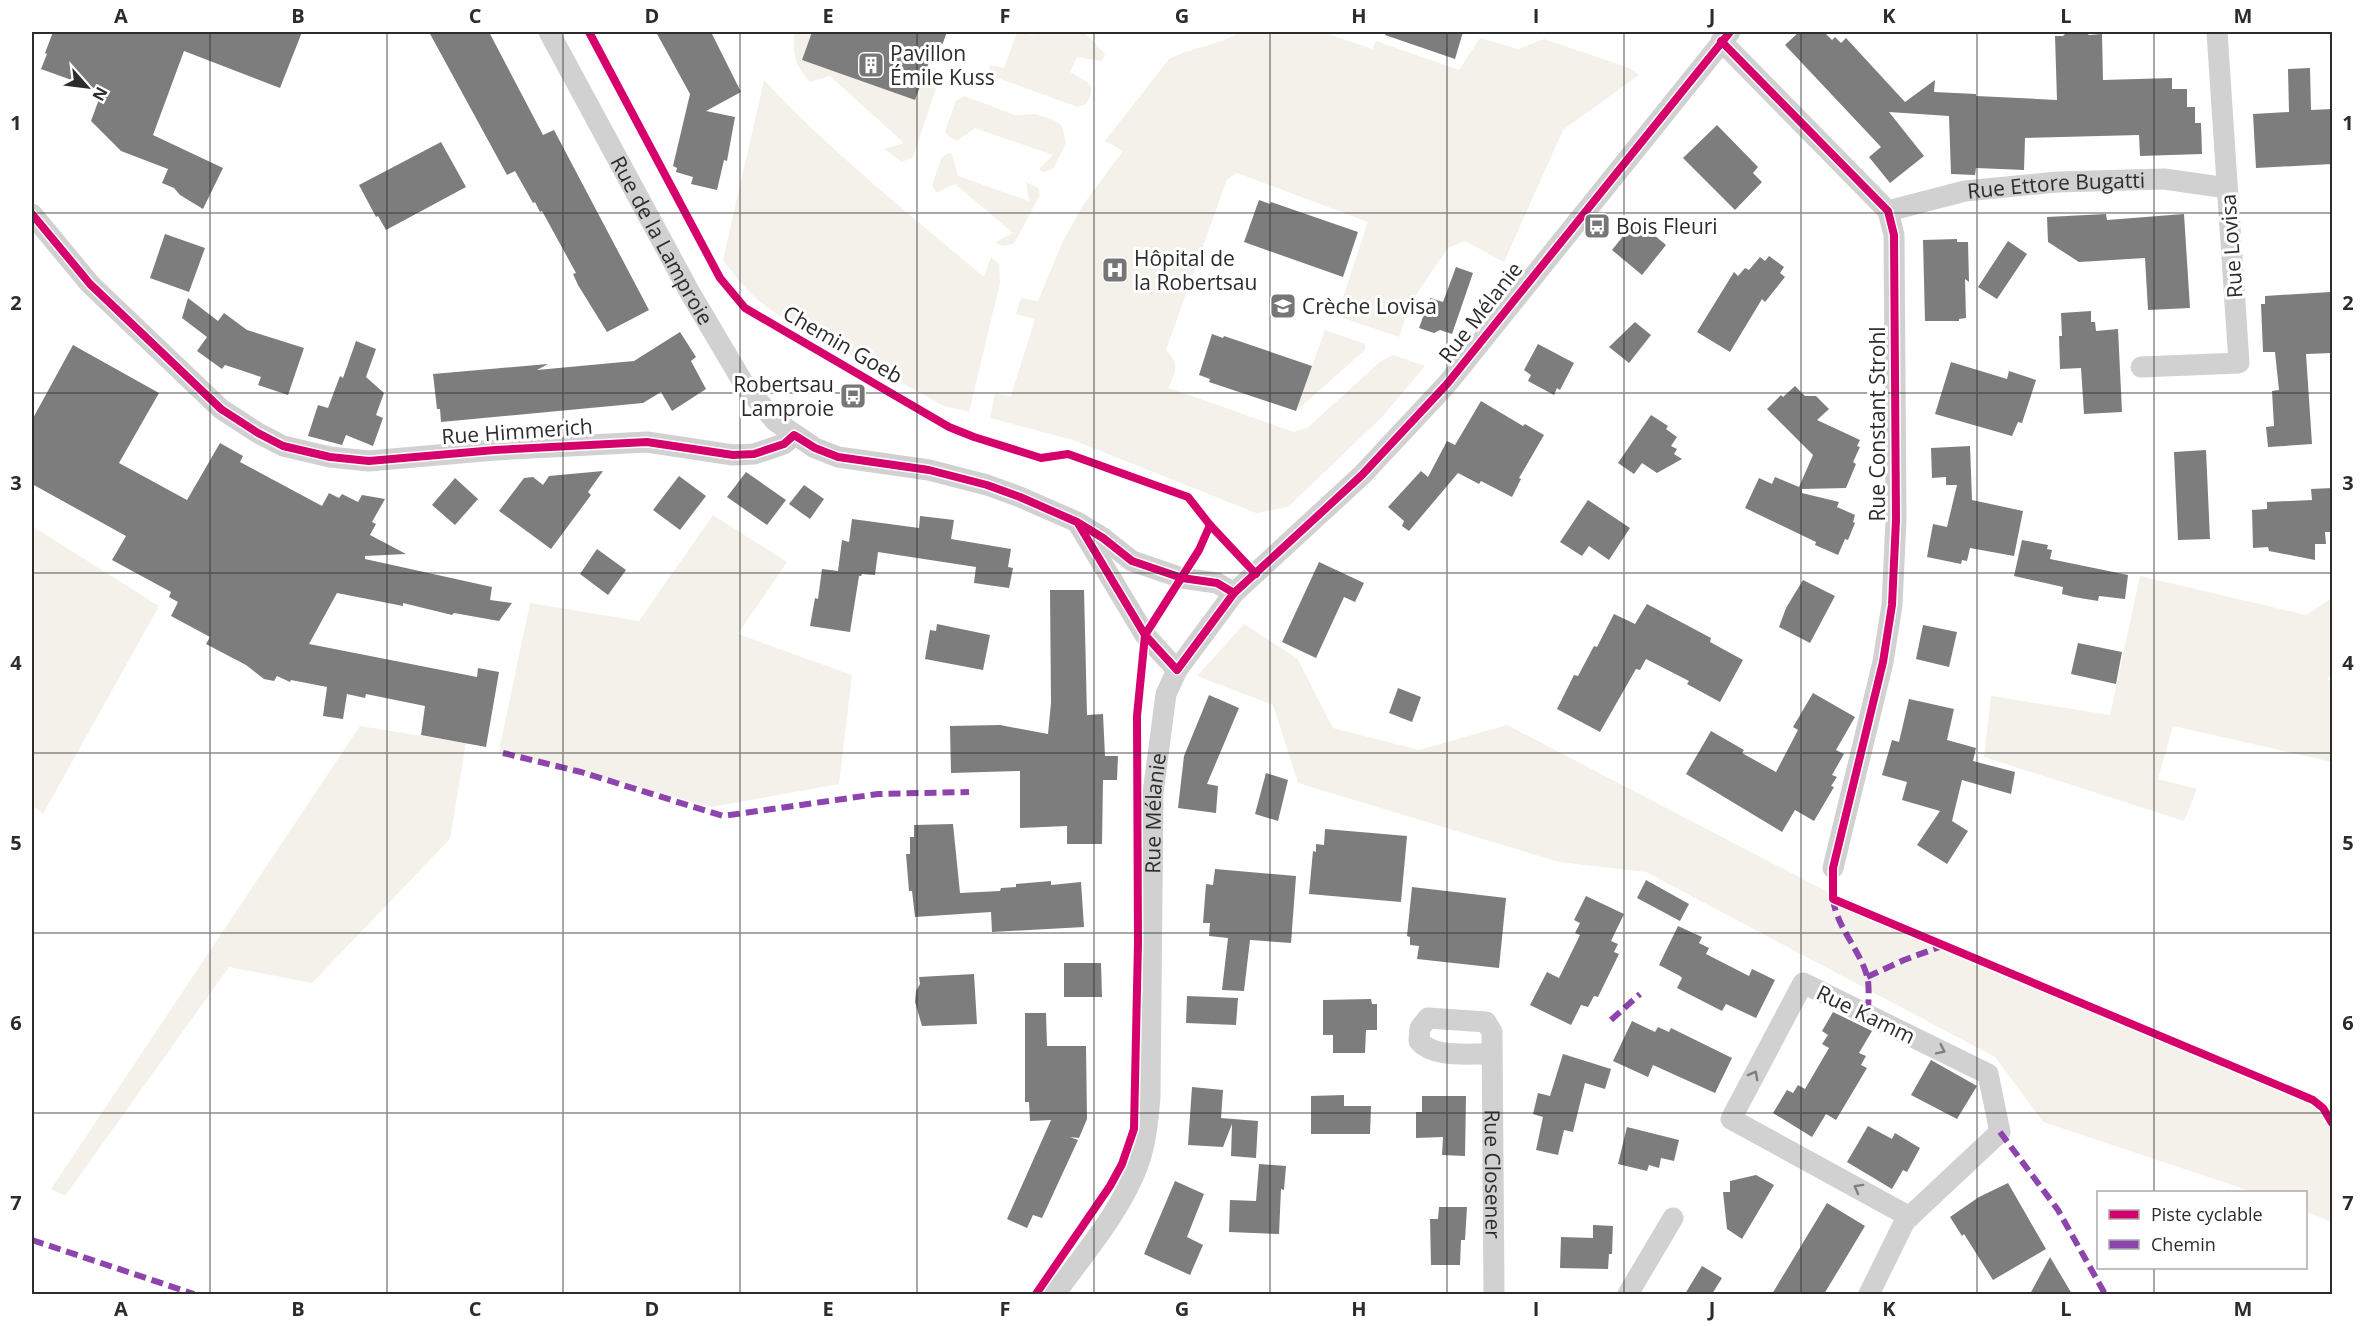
<svg xmlns="http://www.w3.org/2000/svg" width="2364" height="1326" font-family="'Open Sans',sans-serif">
<style>
.green{fill:#f3f1ea}
.building{fill:#7d7d7d}
.lines{fill:none;stroke-linecap:round;stroke-linejoin:round}
.street{stroke:#d1d1d1;stroke-width:21}
.quiet{stroke:#8e44ad;stroke-width:6;stroke-dasharray:12 6;stroke-linecap:butt}
.cycleway-casing{stroke:#fff;stroke-width:11}
.cycleway{stroke:#d6006c;stroke-width:8}
.oneway{stroke:#7e7e7e}
.grid{fill:none;stroke:#2c2c2c;stroke-width:1.5;stroke-opacity:0.55}
.labels{text-anchor:middle;dominant-baseline:central;stroke-width:6;stroke-linejoin:round;paint-order:stroke}
.poi-label{font-size:21px;fill:#2c2c2c;stroke:#fff;text-anchor:start}
.street-label{font-size:21px;fill:#2c2c2c;stroke:#fff}
.neatline{fill:none;stroke:#2c2c2c;stroke-width:2}
.grid-label{font-size:20px;text-anchor:middle;font-weight:bold;fill:#2c2c2c}
</style>
<rect width="100%" height="100%" fill="#fff"/>
<g class="green">
<path d="M795 32H812L802 60 915 100 923 78 938 83 913 157 902 162 884 149 904 143 830 76 810 82C795 66 792 53 795 32Z"/>
<path d="M1017 32 1033 35 1034 32H1084L1105 54 1102 61 1077 57 1070 72C1086 82 1099 83 1086 104L1078 107 992 76 989 71 990 65 1004 68Z"/>
<path d="M1241 32H1322L1372 49 1376 41 1459 70 1480 38 1518 49 1544 39 1629 68 1639 75 1563 130 1504 262 1465 241 1448 248 1411 302 1399 337 1337 316 1368 222 1237 173 1227 179 1166 350C1181 365 1175 370 1169 388L1294 432 1307 428 1381 361 1393 355 1425 366 1382 417 1288 507 1256 513 1073 440 990 418 995 394 1011 396 1035 319 1016 314 1021 298 1038 301 1063 241 1083 205 1123 151 1105 141 1169 59C1193 47 1219 45 1241 32Z"/>
<path d="M764 80C831 152 909 214 984 277L991 257 999 264 1000 283 969 412 944 406 781 317C756 301 740 284 723 260Z"/>
<path d="M964 96 1015 115 1036 114 1056 121 1062 126 1066 143 1053 169 1043 172 1039 169 1053 155 975 128 957 141 949 137 945 131 956 101Z"/>
<path d="M948 153 952 154 958 176 1029 201 1026 182 1038 188 1040 195 1015 242C1008 247 1001 247 995 242L1013 233 955 184 936 193 932 185 942 157Z"/>
<path d="M1325 330 1365 344V350L1296 411Z"/>
<path d="M713 515 787 562 738 634 852 675 839 784 712 807 499 751 530 603 639 621Z"/>
<path d="M32 526 159 606 43 814 32 805Z"/>
<path d="M2140 576 2306 615 2332 598V669L2328 680 2332 682V762L2173 726 2158 779 2197 789 2184 821 1984 757 1991 696 2110 715Z"/>
<path d="M1244 624 1297 658 1333 728 1419 750 1507 725 1845 901 2332 1105V1222L2306 1212V1192H2253L2043 1122 1995 1057 1646 872 1559 862 1298 783 1273 705 1197 676Z"/>
<path d="M360 726 466 743 450 839 312 983 229 967 65 1196 51 1189Z"/>
</g>
<g class="building">
<path d="M53 32H302L280 88 184 51 153 135 223 168 203 209 180 195 174 188 162 183 168 169 121 151 91 121 102 91 41 69 47 54 45 53Z"/>
<path d="M429 32H489L543 135 554 130 649 310 607 332 578 285 573 274 576 273 542 211 540 212 535 202 533 203 515 171 507 175Z"/>
<path d="M656 32H711L741 92 706 111 735 117 727 161 724 160 717 190 691 184 693 177 676 172 677 168 673 166 690 94Z"/>
<path d="M812 32H947L938 56 932 54 915 100 802 60Z"/>
<path d="M1386 32H1463L1455 59 1385 35Z"/>
<path d="M1799 32H1824L1832 40 1835 37 1841 43 1846 38 1905 102 1935 80 1934 92 1976 94V96L2057 100 2055 36H2063L2067 32H2085L2089 35 2102 34 2103 80 2172 78V89H2187V107H2195V123H2201L2202 154 2140 156 2139 135 2025 138 2024 170 1976 168 1975 175 1951 174 1949 116 1889 112 1924 156 1890 183 1869 157 1881 147 1785 45Z"/>
<path d="M2310 68 2311 110 2332 109V164L2256 168 2253 114 2289 112 2288 69Z"/>
<path d="M1717 125 1758 167 1753 173 1762 182 1735 210 1683 158Z"/>
<path d="M441 142 466 187 386 230 378 216 376 217 359 185Z"/>
<path d="M1259 200 1270 204 1271 202 1358 232 1343 277 1244 242Z"/>
<path d="M2106 214 2107 220 2184 214 2190 308 2148 310 2145 258 2079 262 2048 242 2047 217Z"/>
<path d="M1636 220 1666 245 1642 275 1612 250Z"/>
<path d="M165 234 205 248 189 292 150 278Z"/>
<path d="M1957 239V242H1968L1969 282 1965 279 1966 318 1959 319V321H1925L1923 240Z"/>
<path d="M2008 241 2027 254 1997 299 1978 287Z"/>
<path d="M1769 256 1784 267 1780 273 1785 277 1765 302 1762 299 1730 352 1697 332 1734 272 1738 276 1745 268 1749 270 1760 257 1765 261Z"/>
<path d="M1456 267 1473 273 1452 334 1440 330 1434 333 1419 328 1430 298 1443 302Z"/>
<path d="M2330 292 2332 299V353L2306 354 2312 444 2268 447 2266 427 2274 426 2272 391 2279 390 2275 352H2263L2261 304H2265V296Z"/>
<path d="M188 298 218 321 224 313 247 330 304 348 288 395 258 385 261 377 225 365 222 369 197 351 207 337 182 318Z"/>
<path d="M2091 311V322H2095L2096 331 2118 329 2122 412 2084 414 2081 368 2060 369 2059 336H2062L2061 313Z"/>
<path d="M1635 322 1651 335 1629 363 1609 347Z"/>
<path d="M680 332 696 357 691 361 706 389 672 411 661 392 643 403 441 422 440 409H437L433 374 548 364 537 370 634 361Z"/>
<path d="M1212 334 1223 338 1224 336 1312 366 1296 411 1209 382 1210 379 1199 375Z"/>
<path d="M356 341 376 349 366 377 384 393 376 415 383 418 373 446 346 435 342 445 308 436 318 405 328 408 340 376 343 378Z"/>
<path d="M1538 344 1574 363 1560 390 1557 388 1554 395 1528 381 1531 375 1524 370Z"/>
<path d="M73 345 159 393 119 463 187 500 220 443 243 456 240 462 322 506 329 493 339 498 342 494 358 502 362 495 385 499 372 522 376 524 370 535 406 554 365 556V559L492 587 490 600 512 603 499 621 454 613 452 615 403 603V606L337 593 309 644 477 677 478 668 499 672 486 747 421 735 425 706 366 694 365 698 347 694 343 719 323 716 327 687 291 680 290 682 277 676 274 681 264 679 246 665 206 644 210 637 171 616 178 602 169 597 171 592 112 560 126 536 32 484V420Z"/>
<path d="M1951 362 2007 379 2009 371 2036 380 2022 423 2018 422 2012 436 1935 414Z"/>
<path d="M1795 386 1805 396H1816L1829 409 1817 420 1860 440 1857 446 1860 447 1853 462 1856 464 1846 488 1802 489V493L1839 502 1837 507 1855 515 1853 522 1855 523 1848 540 1845 539 1838 555 1815 545 1816 542 1745 508 1759 478 1772 484 1775 477 1799 487 1813 455 1767 409 1781 395 1783 397Z"/>
<path d="M1481 401 1523 426 1525 424 1544 435 1519 478 1521 479 1512 497 1481 481 1479 484 1458 473 1409 531 1402 526 1404 521 1388 507 1421 471 1428 477 1447 441 1455 445Z"/>
<path d="M1651 415 1668 426 1666 429 1677 437 1671 446 1677 449 1674 454 1682 459 1657 473 1642 463 1634 474 1618 463Z"/>
<path d="M1970 446 1972 500 2023 511 2014 556 1970 548 1967 561 1962 560 1961 564 1927 557 1933 524 1947 527 1957 485H1946V477L1932 478 1931 448Z"/>
<path d="M2206 450 2210 539 2178 540 2174 452Z"/>
<path d="M603 471 588 492 591 495 551 549 499 511 524 478 533 477 543 485 549 476Z"/>
<path d="M746 472 786 500 767 525 727 497Z"/>
<path d="M679 476 706 496 680 530 653 510Z"/>
<path d="M455 478 478 499 455 525 432 505Z"/>
<path d="M804 485 824 499 810 519 789 504Z"/>
<path d="M2332 488V532H2325L2326 544H2315V560L2269 551 2268 547 2253 548 2252 510 2267 509V502L2312 500 2311 489Z"/>
<path d="M1588 500 1630 528 1609 560 1589 546 1582 556 1560 542Z"/>
<path d="M920 516 954 520 951 539 1011 549 1008 567 1013 568 1009 588 974 583 976 567 878 552 875 575 862 574 861 576H859L850 632 810 626 815 598 818 599 822 569 838 571 842 540 849 542 852 519 919 528Z"/>
<path d="M2022 540 2048 545 2047 549 2052 550 2050 559 2128 575 2125 599 2099 596 2098 601 2074 597 2062 594 2063 587 2014 576Z"/>
<path d="M597 549 626 570 608 595 580 574Z"/>
<path d="M1319 562 1364 583 1355 602 1344 597 1316 658 1282 642Z"/>
<path d="M1803 580 1835 596 1810 643 1779 627 1786 608Z"/>
<path d="M1050 590H1084L1087 715 1103 714 1105 756H1118L1117 780H1103L1102 844H1067V826L1020 828V771L951 773 950 726 1000 725 1048 734 1051 703Z"/>
<path d="M1647 604 1711 638 1710 642 1743 660 1720 702 1687 684 1689 681 1646 659 1640 670 1636 669 1600 732 1557 709 1574 675 1578 676 1594 646 1597 647 1614 614 1635 624Z"/>
<path d="M937 624 990 635 983 670 925 659 930 630 936 631Z"/>
<path d="M1923 625 1957 632 1949 667 1916 659Z"/>
<path d="M2078 643 2122 652 2116 684 2071 674Z"/>
<path d="M1398 688 1421 697 1412 722 1389 713Z"/>
<path d="M1813 693 1855 717 1836 750 1844 754 1832 775 1837 777 1831 786 1834 787 1814 821 1795 810 1782 832 1686 774 1711 731 1744 750 1742 753 1776 772 1798 730 1793 727Z"/>
<path d="M1209 695 1239 708 1207 784 1218 786 1216 813 1178 808 1184 756Z"/>
<path d="M1909 699 1954 709 1947 740 1976 748 1973 761 2015 772 2011 794 1962 780 1952 821 1968 831 1947 864 1917 845 1940 811 1902 800 1907 782 1882 775 1892 740 1899 742Z"/>
<path d="M1266 773 1288 780 1278 821 1255 814Z"/>
<path d="M953 824 960 893 1000 891 1001 888 1016 887V884L1051 881V885L1081 882 1084 927 992 932 991 912 915 917 912 891H909L906 854H910V837H914V825Z"/>
<path d="M1325 829 1407 836 1401 902 1309 894 1313 851 1316 852V844L1324 845Z"/>
<path d="M1215 869 1296 876 1291 943 1250 940 1244 991 1222 990 1228 938 1209 936 1210 923H1203L1206 884 1213 885Z"/>
<path d="M1646 880 1689 904 1680 921 1637 898Z"/>
<path d="M1412 887 1506 898 1499 968 1417 959 1419 946 1410 945V937L1407 936Z"/>
<path d="M1586 896 1624 914 1611 941 1618 944 1614 952 1619 954 1598 997 1594 996 1588 1007 1581 1005 1571 1025 1530 1005 1547 972 1559 978 1580 935 1575 933 1580 923 1574 920Z"/>
<path d="M1678 926 1702 937 1699 943 1709 948 1706 954 1749 976 1752 969 1775 980 1756 1018 1726 1004 1722 1011 1677 988 1682 978 1680 976 1659 965Z"/>
<path d="M1064 963H1101L1102 997H1064Z"/>
<path d="M974 974 977 1024 922 1026 915 1002 916 991 920 984 919 977Z"/>
<path d="M1187 996 1238 998 1236 1025 1186 1023Z"/>
<path d="M1371 999 1372 1004H1377V1030H1366L1365 1053H1333V1035H1323V1000Z"/>
<path d="M1833 1012 1872 1031 1859 1053 1866 1056 1861 1065 1867 1068 1836 1120 1826 1114 1812 1137 1773 1113 1787 1090 1793 1093 1798 1085 1805 1089 1829 1048 1822 1044 1828 1035 1822 1031Z"/>
<path d="M1025 1013H1046L1047 1046H1086L1087 1119 1079 1138 1070 1137 1078 1140 1042 1218 1033 1215 1027 1228 1007 1219 1051 1120 1030 1121 1029 1102H1025Z"/>
<path d="M1632 1021 1655 1032 1658 1027 1669 1032 1671 1028 1732 1058 1715 1093 1653 1065 1648 1077 1613 1061Z"/>
<path d="M1563 1054 1611 1069 1605 1089 1585 1083 1573 1132 1564 1130 1558 1155 1536 1150 1543 1117 1533 1114 1538 1093 1550 1096Z"/>
<path d="M1931 1060 1977 1086 1957 1119 1911 1095Z"/>
<path d="M1192 1087 1223 1090 1221 1118 1258 1121 1256 1158 1231 1156 1232 1124 1223 1147 1188 1145Z"/>
<path d="M1344 1095V1106H1371L1370 1134H1311V1096Z"/>
<path d="M1422 1096H1466L1465 1156 1442 1155 1443 1137 1416 1138V1112H1422Z"/>
<path d="M1868 1126 1892 1139 1895 1133 1920 1148 1907 1172 1903 1170 1892 1189 1847 1162Z"/>
<path d="M1627 1127 1679 1140 1674 1161 1661 1158 1659 1168 1649 1165 1647 1171 1618 1164Z"/>
<path d="M1259 1164 1286 1166 1284 1190 1281 1189 1279 1234 1229 1232 1230 1200 1256 1201Z"/>
<path d="M1756 1175 1774 1185 1742 1239 1727 1229 1723 1192H1730V1181Z"/>
<path d="M1175 1181 1204 1194 1187 1237 1203 1245 1190 1275 1144 1254Z"/>
<path d="M2008 1183 2046 1249 1993 1280 1964 1234 1962 1236 1950 1217 1979 1197Z"/>
<path d="M1827 1203 1865 1226 1841 1266 1824 1294H1772Z"/>
<path d="M1439 1207H1467L1465 1240H1461L1460 1265H1431L1430 1219H1438Z"/>
<path d="M1593 1225 1613 1226 1612 1254H1609L1608 1269 1560 1268 1561 1237 1593 1238Z"/>
<path d="M2050 1257 2072 1294H2030Z"/>
<path d="M1702 1266 1722 1278 1712 1294H1685Z"/>
</g>
<g class="lines">
<g class="street">
<path id="s1" d="M549 32 689 291 744 384 775 421 815 448 838 457 929 470 987 485 1020 497 1077 522 1103 538 1132 561 1182 578 1217 583 1234 593"/>
<path d="M1721 41 1888 211 1894 235 1896 520 1892 605 1883 662 1833 868"/>
<path id="s2" d="M1888 211 1965 191 2057 182 2164 179 2227 188"/>
<path d="M32 214 90 284 221 409 258 433 283 446 330 457 369 461 495 450 647 442 733 455 754 454 784 444 794 435"/>
<path d="M2141 367 2239 363 2217 32"/>
<path d="M1079 525 1145 635 1177 670"/>
<path id="s3" d="M1492 1054C1470 1053 1434 1059 1419 1041L1420 1028 1428 1018 1486 1022 1492 1032 1494 1294"/>
<path id="s4" d="M1055 1294C1083 1255 1121 1211 1138 1165 1146 1143 1148 1120 1150 1097L1153 793 1166 694 1177 670 1234 593 1362 475 1447 384 1730 32"/>
<path d="M1628 1294 1673 1218"/>
<path d="M1869 1294 1905 1221 2000 1132 1988 1074 1803 983 1731 1119 1910 1217"/>
</g>
<g class="quiet">
<path d="M503 753 581 772 723 816 878 794 969 792"/>
<path d="M1833 899C1837 928 1859 948 1867 976 1870 987 1868 1002 1868 1014"/>
<path d="M1867 977 1904 960 1945 945"/>
<path d="M1611 1020 1640 994"/>
<path d="M2000 1132 2058 1210 2105 1294"/>
<path d="M32 1240 194 1294"/>
</g>
<defs>
<g id="cycleway">
<path d="M589 32 720 278 745 308 949 427 974 437 1041 458 1068 454 1188 497 1210 525 1256 574"/>
<path d="M1721 41 1888 211 1894 235 1896 520 1892 605 1883 662 1833 868V899L2313 1100 2323 1108 2332 1123"/>
<path d="M32 214 90 284 221 409 258 433 283 446 330 457 369 461 495 450 647 442 733 455 754 454 784 444 794 435 815 448 838 457 929 470 987 485 1020 497 1077 522 1103 538 1132 561 1182 578 1217 583 1234 593"/>
<path d="M1079 525 1145 635 1177 670 1234 593 1362 475 1447 384 1730 32"/>
<path d="M1036 1294 1110 1186 1122 1164 1134 1129 1138 943 1137 716 1145 635 1199 550 1210 525"/>
</g>
</defs>
<use href="#cycleway" class="cycleway-casing"/>
<use href="#cycleway" class="cycleway"/>
</g>
<defs><path id="oneway-chevron" d="M-2-3.5L2.5 0L-2 3.5" fill="none" stroke-width="1.6" stroke-linecap="round" stroke-linejoin="round" transform="scale(1.5)"/></defs>
<g class="oneway">
<use href="#oneway-chevron" transform="translate(1941 1050) rotate(26)"/>
<use href="#oneway-chevron" transform="translate(1754 1075) rotate(-62)"/>
<use href="#oneway-chevron" transform="translate(1858 1188) rotate(-151)"/>
</g>
<path class="grid" d="M210 32V1294M387 32V1294M563 32V1294M740 32V1294M917 32V1294M1094 32V1294M1270 32V1294M1447 32V1294M1624 32V1294M1801 32V1294M1977 32V1294M2154 32V1192M32 213H2332M32 393H2332M32 573H2332M32 753H2332M32 933H2332M32 1113H2332M2154 1268V1294"/>
<defs>
<symbol id="building-square" viewBox="-11 -11 22 22"><rect x="-9" y="-9" width="18" height="18" rx="4" fill="#767676" stroke="#fff"/><path d="M-4-6H4V6H1V3H-1V6H-4ZM-2.5-4.3h1.7v1.8h-1.7ZM.8-4.3h1.7v1.8H.8ZM-2.5-1h1.7V.8h-1.7ZM.8-1h1.7V.8H.8Z" fill="#fff"/></symbol>
<symbol id="bus-square" viewBox="-11 -11 22 22"><rect x="-9" y="-9" width="18" height="18" rx="4" fill="#767676" stroke="#fff"/><path d="M-5-6H5V4H4V6H2V4H-2V6H-4V4H-5ZM-3.5-4V0h7V-4ZM-3.5 1.2v1.5H-2V1.2ZM2 1.2v1.5H3.5V1.2Z" fill="#fff"/></symbol>
<symbol id="hospital-square" viewBox="-11 -11 22 22"><rect x="-9" y="-9" width="18" height="18" rx="4" fill="#767676" stroke="#fff"/><path d="M-5-5h3v3.5h4V-5h3V5h-3V1.5h-4V5h-3Z" fill="#fff"/></symbol>
<symbol id="school-square" viewBox="-11 -11 22 22"><rect x="-9" y="-9" width="18" height="18" rx="4" fill="#767676" stroke="#fff"/><path d="M0-5L7-2L0 1L-7-2ZM-4 1L0 2.5L4 1V4Q0 6-4 4Z" fill="#fff"/></symbol>
</defs>
<g fill-rule="evenodd">
<use href="#building-square" x="856" y="50" width="30" height="30"/>
<use href="#bus-square" x="1582" y="211" width="30" height="30"/>
<use href="#hospital-square" x="1100" y="255" width="30" height="30"/>
<use href="#school-square" x="1268" y="291" width="30" height="30"/>
<use href="#bus-square" x="838" y="381" width="30" height="30"/>
</g>
<g class="labels">
<g class="poi-label">
<text x="890" y="53">Pavillon<tspan x="890" dy="24">Émile Kuss</tspan></text>
<text x="1616" y="226">Bois Fleuri</text>
<text x="1134" y="258">Hôpital de<tspan x="1134" dy="24">la Robertsau</tspan></text>
<text x="1302" y="306">Crèche Lovisa</text>
<text x="834" y="384" text-anchor="end">Robertsau<tspan x="834" dy="24">Lamproie</tspan></text>
</g>
<g class="street-label">
<text stroke="none"><textPath href="#s2" startOffset="171">Rue Ettore Bugatti</textPath></text>
<text stroke="none"><textPath href="#s1" startOffset="237">Rue de la Lamproie</textPath></text>
<text transform="translate(2231 246) rotate(-94)">Rue Lovisa</text>
<text transform="translate(1480 312) rotate(-52)">Rue Mélanie</text>
<text transform="translate(843 344) rotate(30)">Chemin Goeb</text>
<text transform="translate(1877 424) rotate(-90)">Rue Constant Strohl</text>
<text transform="translate(517 431) rotate(-4)">Rue Himmerich</text>
<text stroke="none"><textPath href="#s4" startOffset="507">Rue Mélanie</textPath></text>
<text transform="translate(1866 1014) rotate(26)">Rue Kamm</text>
<text stroke="none"><textPath href="#s3" startOffset="314">Rue Closener</textPath></text>
</g>
</g>
<rect width="2364" height="1326" fill="none" stroke="#ffffff" stroke-width="66"/>
<rect x="2097" y="1191" width="210" height="78" fill="#ffffff" stroke="#ababab" stroke-width="1.5"/>
<rect x="2109" y="1210" width="30" height="9" fill="#d6006c" stroke="#ababab" stroke-width="1.5"/>
<text x="2151" y="1221" font-size="18" fill="#2c2c2c">Piste cyclable</text>
<rect x="2109" y="1240" width="30" height="9" fill="#8e44ad" stroke="#ababab" stroke-width="1.5"/>
<text x="2151" y="1251" font-size="18" fill="#2c2c2c">Chemin</text>
<g transform="translate(87 87) rotate(118)" stroke="#ffffff" stroke-width="4.5" paint-order="stroke">
<path d="M0-4.5L10 22L0 15L-10 22Z" fill="#2c2c2c"/>
<text y="-9" font-size="16" font-weight="bold" text-anchor="middle" fill="#2c2c2c">N</text>
</g>
<rect x="33" y="33" width="2298" height="1260" class="neatline"/>
<g class="grid-label">
<text x="121" y="23">A</text>
<text x="298" y="23">B</text>
<text x="475" y="23">C</text>
<text x="652" y="23">D</text>
<text x="828" y="23">E</text>
<text x="1005" y="23">F</text>
<text x="1182" y="23">G</text>
<text x="1359" y="23">H</text>
<text x="1536" y="23">I</text>
<text x="1712" y="23">J</text>
<text x="1889" y="23">K</text>
<text x="2066" y="23">L</text>
<text x="2243" y="23">M</text>
<text x="16" y="130">1</text>
<text x="2348" y="130">1</text>
<text x="16" y="310">2</text>
<text x="2348" y="310">2</text>
<text x="16" y="490">3</text>
<text x="2348" y="490">3</text>
<text x="16" y="670">4</text>
<text x="2348" y="670">4</text>
<text x="16" y="850">5</text>
<text x="2348" y="850">5</text>
<text x="16" y="1030">6</text>
<text x="2348" y="1030">6</text>
<text x="16" y="1210">7</text>
<text x="2348" y="1210">7</text>
<text x="121" y="1316">A</text>
<text x="298" y="1316">B</text>
<text x="475" y="1316">C</text>
<text x="652" y="1316">D</text>
<text x="828" y="1316">E</text>
<text x="1005" y="1316">F</text>
<text x="1182" y="1316">G</text>
<text x="1359" y="1316">H</text>
<text x="1536" y="1316">I</text>
<text x="1712" y="1316">J</text>
<text x="1889" y="1316">K</text>
<text x="2066" y="1316">L</text>
<text x="2243" y="1316">M</text>
</g>
</svg>
